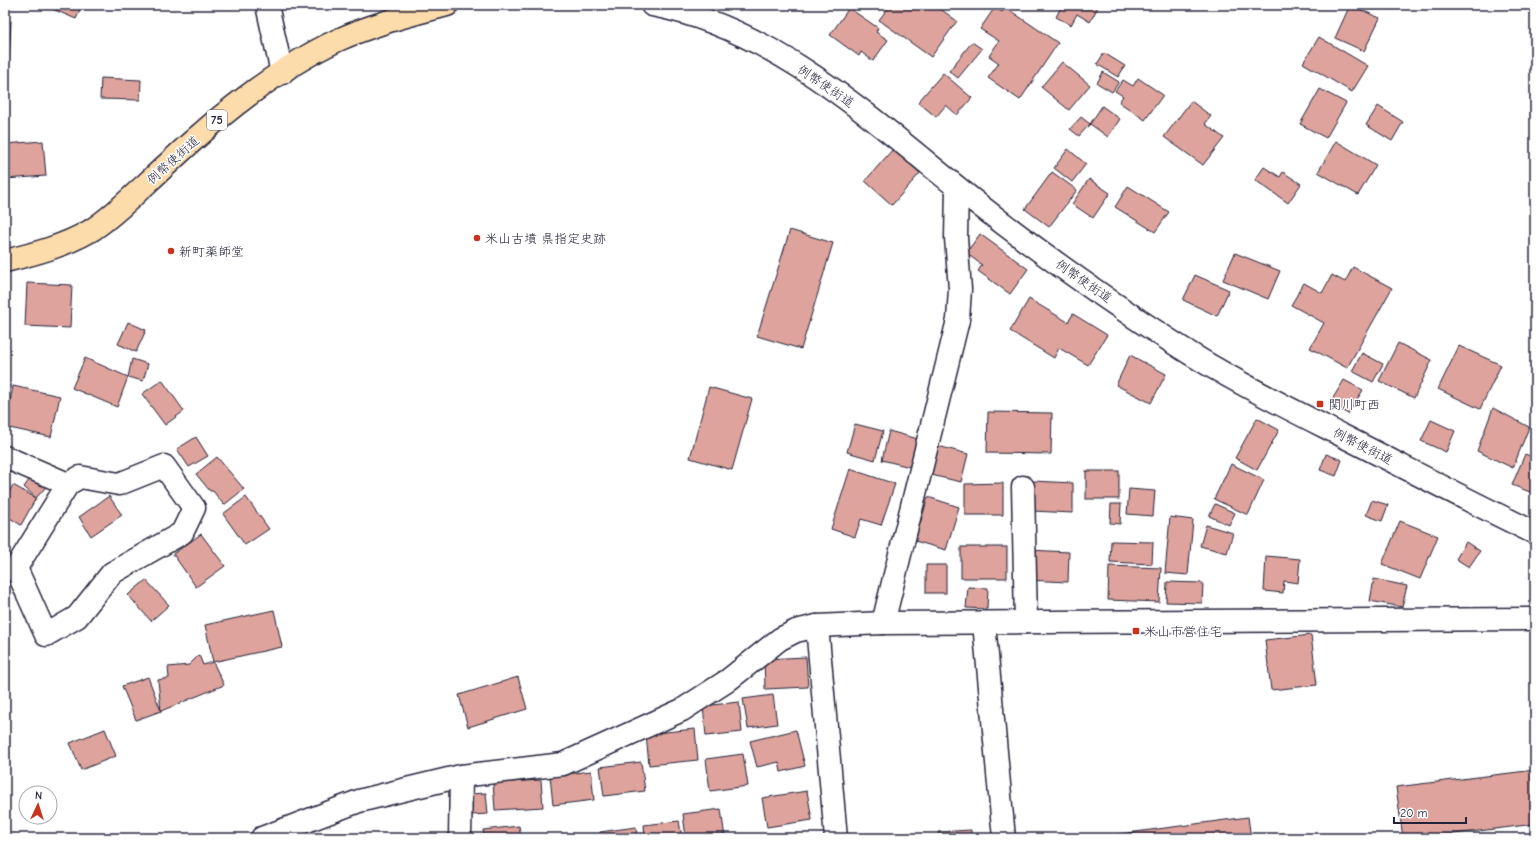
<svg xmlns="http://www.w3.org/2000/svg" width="1540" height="843" font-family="'Comic Neue','Klee One',sans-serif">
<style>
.building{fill:#dda39c;stroke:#22223b}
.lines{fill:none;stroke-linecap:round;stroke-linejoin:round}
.street-casing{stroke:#22223b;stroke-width:25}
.secondary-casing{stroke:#22223b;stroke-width:25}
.primary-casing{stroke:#22223b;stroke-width:25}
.street{stroke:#fff;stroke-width:22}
.secondary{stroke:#fff;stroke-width:22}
.primary{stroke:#fddcac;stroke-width:22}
.poi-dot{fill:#c8321e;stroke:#fff;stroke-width:1.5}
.labels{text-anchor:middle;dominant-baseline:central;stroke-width:3;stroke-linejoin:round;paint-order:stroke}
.shield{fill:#fff;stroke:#646476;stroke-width:1}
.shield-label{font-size:12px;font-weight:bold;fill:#22223b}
.street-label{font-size:13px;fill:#22223b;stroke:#fff}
.poi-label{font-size:13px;fill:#22223b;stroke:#fff;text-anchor:start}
</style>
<rect width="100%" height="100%" fill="#fff"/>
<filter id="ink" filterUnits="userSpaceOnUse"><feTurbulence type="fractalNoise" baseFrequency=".025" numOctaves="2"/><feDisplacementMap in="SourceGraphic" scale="8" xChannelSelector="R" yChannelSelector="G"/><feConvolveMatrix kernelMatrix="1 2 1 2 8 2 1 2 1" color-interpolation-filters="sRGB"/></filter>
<g filter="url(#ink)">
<g class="building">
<path d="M43 5H82L76 19Z"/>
<path d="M890 5H935L957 21 931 57 879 20Z"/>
<path d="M1062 5H1099L1090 22 1077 14 1071 25 1056 17Z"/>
<path d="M1350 5 1380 18 1364 51 1335 38Z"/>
<path d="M995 7 1002 12 1005 7 1058 43 1020 100 988 78 999 63 989 56 999 41 980 29Z"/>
<path d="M849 8 878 28 876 32 888 40 873 61 861 52 859 56 830 35Z"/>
<path d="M5 21H11L8 82H5Z"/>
<path d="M1319 37 1368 66 1352 92 1303 63Z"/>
<path d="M972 42 982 49 958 78 949 71Z"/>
<path d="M1104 53 1125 66 1118 77 1097 64Z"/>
<path d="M1062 62 1090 85 1069 110 1041 87Z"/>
<path d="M1103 72 1119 82 1112 92 1097 83Z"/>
<path d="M943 73 972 98 957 115 946 105 936 117 918 102Z"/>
<path d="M101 78 141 80 140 100 100 99Z"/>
<path d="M1138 78 1163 95 1145 120 1119 102 1123 96 1115 91 1123 80 1133 86Z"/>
<path d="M1320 89 1346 103 1326 138 1300 124Z"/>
<path d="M1191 101 1211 116 1205 124 1224 138 1203 165 1164 137Z"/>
<path d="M1102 106 1120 119 1108 137 1090 124Z"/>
<path d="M1378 106 1403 122 1392 141 1366 125Z"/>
<path d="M1081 117 1090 124 1079 136 1070 129Z"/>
<path d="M43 141 46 176 5 179V144Z"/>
<path d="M1336 141 1376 165 1358 195 1318 172Z"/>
<path d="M893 149 920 173 892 205 865 181Z"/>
<path d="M1068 149 1086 164 1072 182 1054 168Z"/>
<path d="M1264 167 1280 177 1283 172 1301 184 1288 203 1255 180Z"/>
<path d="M1052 172 1077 190 1049 227 1025 209Z"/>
<path d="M1089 179 1110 193 1093 218 1072 204Z"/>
<path d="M1128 186 1169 212 1155 232 1115 207Z"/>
<path d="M790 230 833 243 801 349 757 336Z"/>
<path d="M980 234 1028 269 1010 294 978 271 982 265 966 253Z"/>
<path d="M1235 253 1280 271 1268 299 1223 280Z"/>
<path d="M1353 267 1392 288 1347 368 1310 348 1324 323 1291 305 1304 283 1322 293 1332 275 1345 282Z"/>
<path d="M1195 275 1229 290 1217 316 1183 300Z"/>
<path d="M27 283 72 285 70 328 25 326Z"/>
<path d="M1029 299 1068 322 1073 314 1107 335 1088 365 1059 348 1054 358 1010 331Z"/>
<path d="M128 322 146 330 136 352 118 344Z"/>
<path d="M1398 343 1432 360 1414 398 1379 381Z"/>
<path d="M1459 346 1501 365 1480 409 1438 389Z"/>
<path d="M1362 353 1383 364 1373 382 1352 371Z"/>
<path d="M1130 355 1166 374 1151 403 1116 385Z"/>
<path d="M85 358 128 377 117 407 72 388Z"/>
<path d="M132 359 148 364 143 381 128 377Z"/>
<path d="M162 380 184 411 165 425 142 394Z"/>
<path d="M1344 380 1363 390 1348 414 1330 403Z"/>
<path d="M13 386 60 396 51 437 5 427Z"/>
<path d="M709 387 752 399 732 470 690 458Z"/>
<path d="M1493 408 1529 427 1513 468 1477 451Z"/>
<path d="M988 412 1052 413 1051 454 987 453Z"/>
<path d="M1257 418 1279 430 1257 470 1235 458Z"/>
<path d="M1431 420 1455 431 1446 452 1421 441Z"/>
<path d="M855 424 883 431 875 460 847 452Z"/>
<path d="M889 431 918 439 910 467 882 460Z"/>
<path d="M196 437 208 456 189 467 177 449Z"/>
<path d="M934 445 968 454 961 482 927 474Z"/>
<path d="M1326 454 1342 460 1336 476 1320 470Z"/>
<path d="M1525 454 1535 458V494L1512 485Z"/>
<path d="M217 457 244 489 224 505 213 491H210L196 474Z"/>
<path d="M1231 464 1264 480 1248 515 1214 499Z"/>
<path d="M850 469 895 484 881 525 861 519 855 537 831 529Z"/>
<rect x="1086" y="471" width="33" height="28"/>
<path d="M32 476 46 487 36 498 24 487Z"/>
<path d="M1033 481 1073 483V513L1032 511Z"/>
<path d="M1003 483V515H965V484Z"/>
<path d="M13 485 36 498 21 525 5 515V499Z"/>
<path d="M1129 489 1155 491 1153 516 1127 514Z"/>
<path d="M109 496 122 515 91 536 79 517Z"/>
<path d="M246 497 269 529 245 545 223 514Z"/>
<path d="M928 497 959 507 946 550 915 541Z"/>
<path d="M1372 500 1388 505 1382 521 1366 515Z"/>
<path d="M1111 504H1121L1120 524 1110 523Z"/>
<path d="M1215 504 1235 513 1229 525 1209 516Z"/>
<path d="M1170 517 1193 520 1188 575 1165 573Z"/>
<path d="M1400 521 1438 536 1420 579 1382 564Z"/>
<path d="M1206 525 1233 533 1227 553 1200 546Z"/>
<path d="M201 534 225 566 196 587 173 554Z"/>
<path d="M1111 541 1153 542 1152 564 1110 562Z"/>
<path d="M1466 542 1480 551 1469 567 1456 559Z"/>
<rect x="961" y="547" width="46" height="31"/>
<path d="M1028 550 1069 552 1068 582 1027 580Z"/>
<path d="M1266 556 1300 559 1298 583 1284 581 1283 593 1264 591Z"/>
<rect x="926" y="565" width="20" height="28"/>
<path d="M1109 566 1161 568 1159 602 1108 600Z"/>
<path d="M1374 579 1407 586 1402 607 1370 601Z"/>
<path d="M146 580 169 605 151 621 128 595Z"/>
<path d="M1167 582 1203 583 1202 603 1166 602Z"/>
<path d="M968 587 988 588 987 609 966 608Z"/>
<path d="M274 610 282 647 213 662 205 625Z"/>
<path d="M1311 635 1317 685 1271 690 1265 640Z"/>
<path d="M199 655 203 665 213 662 224 685 161 711 158 680 169 678 168 667 189 665Z"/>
<path d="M806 657 808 687 765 689 764 659Z"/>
<path d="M148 677 161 711 136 720 122 686Z"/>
<path d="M518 677 527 709 468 727 459 695Z"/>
<path d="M773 695 777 724 748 728 743 699Z"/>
<path d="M739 702 742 732 706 736 703 706Z"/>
<path d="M105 729 116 756 81 770 70 743Z"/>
<path d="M695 729 698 760 649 765 646 734Z"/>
<path d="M796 730 805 766 781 772 779 762 757 767 750 741Z"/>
<path d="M743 754 748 786 710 791 706 759Z"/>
<path d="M641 762 645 791 604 796 600 767Z"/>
<path d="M1535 770V824L1422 838H1403L1396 787Z"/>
<path d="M591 771 594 800 553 805 550 776Z"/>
<path d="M541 780 543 807 495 810 493 783Z"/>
<path d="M807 791 812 820 767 827 762 798Z"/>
<path d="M486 793 488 814 471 815 469 794Z"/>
<path d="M721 809 725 838H686L683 814Z"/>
<path d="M1248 817 1251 838H1090Z"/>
<path d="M679 821 682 838H645L644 825Z"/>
<path d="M519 826 521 838H484L483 830Z"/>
<path d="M636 827 637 838H601L600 832Z"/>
<path d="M971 830V838H939L938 832Z"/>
<path d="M595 835 596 838H570Z"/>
</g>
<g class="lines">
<defs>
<g id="street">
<path d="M267 5 282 73"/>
<path d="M5 457 68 484"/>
<path d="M164 466 194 508 182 533 112 573 77 617 46 635 16 568 68 484 80 477 119 484Z"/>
<path d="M1023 487 1026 622"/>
<path d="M883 623 958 320 960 289 956 238 957 188"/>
<path d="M984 623 1004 838"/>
<path d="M817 626 836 838"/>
<path d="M262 838 359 801 407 789 461 776 563 764 682 710 727 681 780 639 796 631 817 626 883 623 1535 619"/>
<path d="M460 838 461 776"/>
</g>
<path id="secondary" d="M652 5C778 29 876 123 973 200 1036 250 1104 298 1172 342 1227 378 1286 407 1345 437 1408 469 1471 502 1535 533"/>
<path id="primary" d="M5 261C34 254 64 246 90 231 111 218 128 200 146 184 178 154 210 124 246 97 274 76 306 55 338 40 373 24 410 15 447 5"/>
</defs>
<use href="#street" class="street-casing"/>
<use href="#secondary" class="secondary-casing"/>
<use href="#primary" class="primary-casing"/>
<use href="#street" class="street"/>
<use href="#secondary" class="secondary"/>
<use href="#primary" class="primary"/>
</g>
</g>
<g class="poi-dot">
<circle cx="477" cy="238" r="4"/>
<circle cx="171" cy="251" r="4"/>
<rect x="1316" y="400" width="8" height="8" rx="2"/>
<rect x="1132" y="627" width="8" height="8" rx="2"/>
</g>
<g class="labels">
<rect class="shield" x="207" y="110" width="20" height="20" rx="3"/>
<g class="shield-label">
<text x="217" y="120">75</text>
</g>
<g class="street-label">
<text transform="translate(826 86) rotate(34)">例幣使街道</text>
<text transform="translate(173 160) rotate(-42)">例幣使街道</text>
<text transform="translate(1084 281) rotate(35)">例幣使街道</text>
<text transform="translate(1363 446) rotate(27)">例幣使街道</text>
</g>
<g class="poi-label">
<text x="485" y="238">米山古墳 県指定史跡</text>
<text x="179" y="251">新町薬師堂</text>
<text x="1328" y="404">関川町西</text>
<text x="1144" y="631">米山市営住宅</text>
</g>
</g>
<rect width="1540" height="843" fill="none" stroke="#fff" stroke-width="20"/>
<rect x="10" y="10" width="1520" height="823" fill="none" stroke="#22223b" stroke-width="1.5" filter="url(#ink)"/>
<g transform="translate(38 805) rotate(4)"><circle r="19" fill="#ffffff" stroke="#a7a7b1"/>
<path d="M0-3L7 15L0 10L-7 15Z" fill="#c8321e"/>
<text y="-6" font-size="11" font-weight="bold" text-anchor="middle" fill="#22223b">N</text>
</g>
<path d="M1394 817v6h72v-6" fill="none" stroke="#22223b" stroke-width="2"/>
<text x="1400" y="817" font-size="12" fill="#22223b" stroke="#ffffff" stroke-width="3" paint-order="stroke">20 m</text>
</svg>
